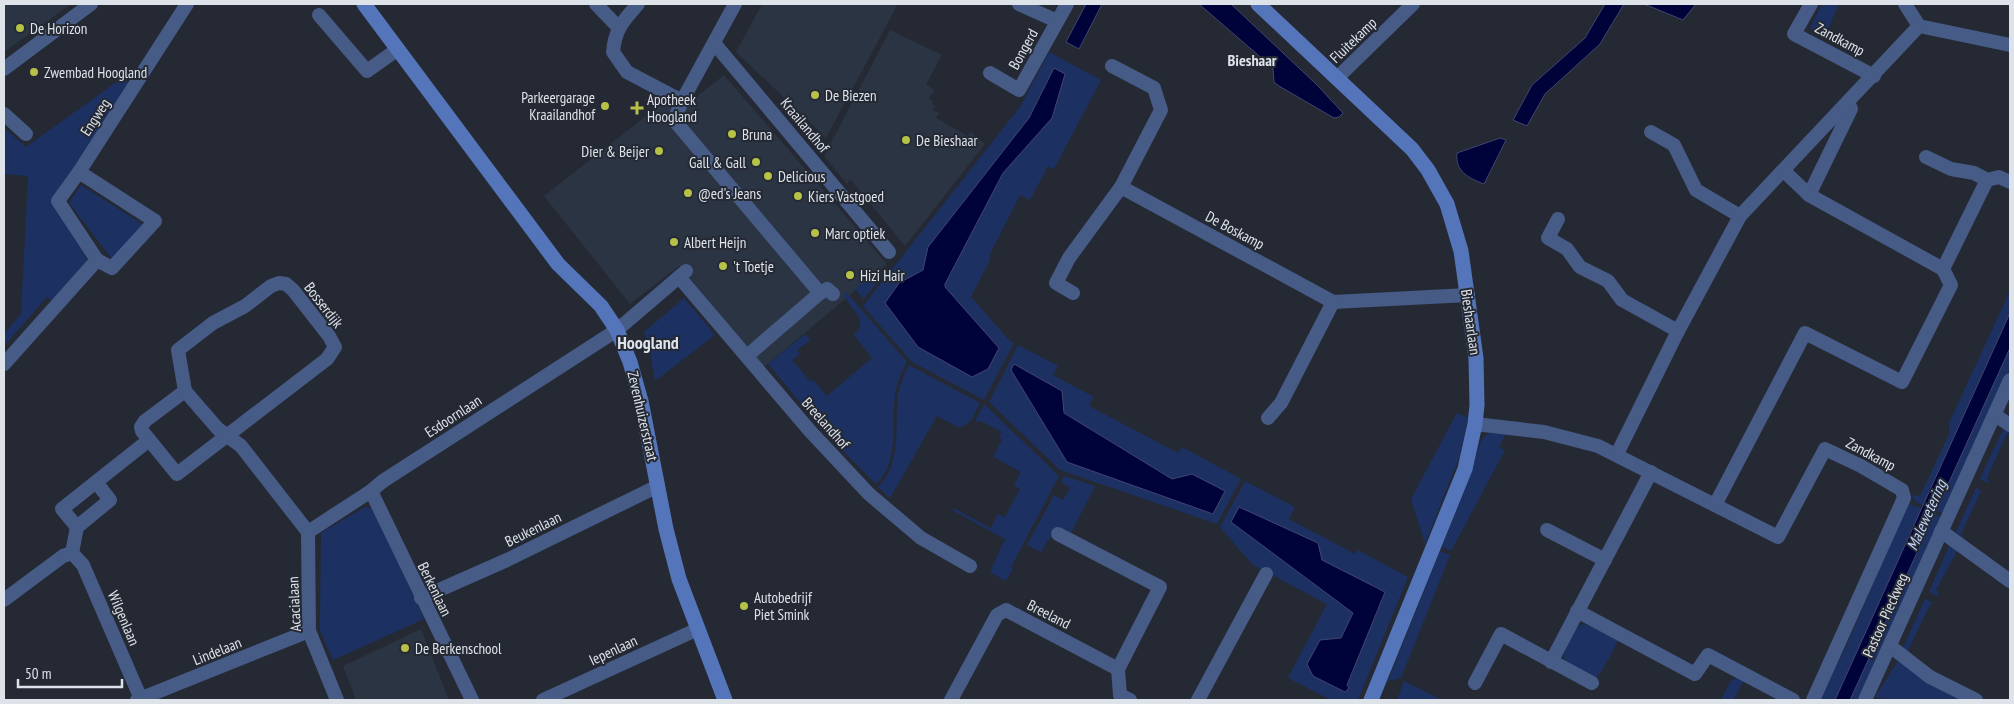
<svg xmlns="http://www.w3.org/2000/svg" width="2014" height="704" font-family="'PT Sans Narrow',sans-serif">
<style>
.built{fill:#2b3443}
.green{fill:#1c3162;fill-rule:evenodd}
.water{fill:#00023a;stroke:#43456e}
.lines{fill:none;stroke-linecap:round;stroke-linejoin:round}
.street{stroke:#465b86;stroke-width:14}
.secondary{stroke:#5575ba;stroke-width:15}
.poi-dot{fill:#b6c148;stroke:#242934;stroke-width:2}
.labels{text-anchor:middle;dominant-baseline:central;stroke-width:4;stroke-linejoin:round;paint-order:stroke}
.poi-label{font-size:15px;fill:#dee2e9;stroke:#242934;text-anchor:start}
.street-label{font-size:15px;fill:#dee2e9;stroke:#242934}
.neighbourhood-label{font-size:16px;font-weight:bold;fill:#dee2e9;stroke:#242934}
.water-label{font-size:16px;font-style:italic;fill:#c1d3f8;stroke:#242934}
.quarter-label{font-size:18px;font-weight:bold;fill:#dee2e9;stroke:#242934}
</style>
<rect width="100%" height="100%" fill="#242934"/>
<g class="built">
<path d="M4 4H71L4 52Z"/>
<path d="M762 4H898L826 138 736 52Z"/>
<path d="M890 30 942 55 926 84 935 90 929 98 933 101 932 104 935 106 933 110 939 113 936 118 968 136 971 132 985 144 905 246 850 179 847 184 824 156Z"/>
<path d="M724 75 887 264 764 367 679 266 630 304 544 196 679 90 695 98Z"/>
<path d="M421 629 449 700H356L343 666Z"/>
</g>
<g class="green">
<path d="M1822 4H1837V8L1825 37 1810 28Z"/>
<path d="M1049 52 1101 80 1054 169 1048 166 1030 200 1020 195 989 256 991 258 971 297 1009 340 1014 343 984 400 912 362 863 306 1020 107ZM1054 68 1065 74 1052 118 1003 173 945 284 972 377 918 347 899 283 923 270 961 205 1029 118Z"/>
<path d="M122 78 129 84 52 201 86 257 87 263 55 304 47 297 4 346V334L21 314 28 176 4 174V128L26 147Z"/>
<path d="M81 185 145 226 113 260 69 203Z"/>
<path d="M879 268 883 274 864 299 855 289Z"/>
<path d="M2010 291V313L1923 505 1916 502 1911 495 1920 496 1949 434V423Z"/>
<path d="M846 292 907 362C901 373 897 383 895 395 891 425 900 462 876 484L831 439 768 364 805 334 810 340 797 350 800 354 792 360 810 381 813 380 827 396 872 358 854 335 860 328V318L843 295Z"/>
<path d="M684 298 715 335 655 381 649 346 644 332Z"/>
<path d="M1018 345 1058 366 1053 375 1094 397 1089 406 1178 453 1182 447 1241 479 1217 524 1060 470 989 402ZM1014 364 1062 391 1064 413 1172 479 1192 474 1214 513 1067 462 1034 407Z"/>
<path d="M2010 348V368L1945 512 1936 511Z"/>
<path d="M909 365 980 403 971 421 960 428 937 416 890 498 878 487C903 462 894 426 898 394 900 384 904 375 909 365Z"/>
<path d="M984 404 1059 476 1011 567 1013 569 1006 581 990 572 1005 539 952 510 953 508 991 528 998 514 1005 517 1020 489 1014 485 1021 472 993 457 1002 440 999 438 1002 432 983 422 975 421Z"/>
<path d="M1457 413 1468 418 1460 455 1425 544 1411 499Z"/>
<path d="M2004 427 2010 431V434L2007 433 1987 478 1989 480 1988 483 1980 479Z"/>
<path d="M1507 431 1499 447 1505 450 1451 551 1442 547 1468 482 1480 443 1485 436 1492 432Z"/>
<path d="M1064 476 1095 486 1071 533 1060 527 1048 540 1041 552 1027 545 1054 495 1063 500 1070 488 1061 482Z"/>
<path d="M1245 481 1295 507 1289 519 1355 554 1358 550 1408 577 1358 700H1331L1288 678 1327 604 1253 565 1220 527ZM1239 507 1322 560 1385 592 1347 686 1341 638 1353 613 1231 522Z"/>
<path d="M1976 488 1981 491 1961 534 1964 536 1963 537 1956 532Z"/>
<path d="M1907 504 1922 508 1835 700H1818L1847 645Z"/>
<path d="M365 507 371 508 376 513 424 619 333 660 320 631 321 533Z"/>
<path d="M1935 514 1939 516 1941 520 1860 700H1850Z"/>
<path d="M1950 544 1958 549 1936 590 1939 592 1937 596 1929 592Z"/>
<path d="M1440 551 1450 555 1401 678 1388 681Z"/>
<path d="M1925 599 1934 603H1931L1908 650 1910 651 1908 654 1902 650Z"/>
<path d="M1583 624 1592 627 1618 640 1608 660 1605 662 1606 663 1600 674H1598L1597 678 1566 662C1559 652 1572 628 1583 624Z"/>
<path d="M1900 658 1968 700H1892L1875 697Z"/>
<path d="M1736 678 1744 680 1733 700H1721L1730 682Z"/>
<path d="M1404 681 1442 700H1397Z"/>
</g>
<g class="water">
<path d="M1086 4H1102L1079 49 1066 42Z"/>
<path d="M1199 4H1231L1317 85 1343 113 1339 117 1334 118 1279 86 1274 82 1273 68Z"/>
<path d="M1605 4H1624L1600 44 1545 94 1527 126 1513 120 1532 85 1585 38Z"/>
<path d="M1644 4H1696L1683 20Z"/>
<path d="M1054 68 1065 74 1052 118 1003 173 945 284V287L999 348 988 369 972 377 918 347 885 303 899 283 923 270 928 247 1029 118Z"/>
<path d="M1500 138 1506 140 1484 184C1469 178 1455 172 1457 153Z"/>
<path d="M2010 313V348L1850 700H1835Z"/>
<path d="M1014 364 1062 391 1064 413 1172 479 1192 474 1225 491 1213 514 1067 462 1011 370Z"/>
<path d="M1239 507 1318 543 1322 560 1385 592 1347 685 1349 688 1345 692 1313 676 1307 664 1320 640 1341 638 1353 613 1231 522Z"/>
</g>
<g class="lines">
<g class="street">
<path d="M596 4 618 27"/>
<path d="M638 4C623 21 615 29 613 52L627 72 682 101"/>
<path d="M735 4 682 101 674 120 820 293 747 356"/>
<path d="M1019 4 1057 21"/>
<path d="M1811 4 1794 34 1874 76"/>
<path d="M1905 4 1919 26 2010 45"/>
<path d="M319 15 367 71 398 49"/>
<path d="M714 43 889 252"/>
<path d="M4 69 91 4"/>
<path d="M990 73 1019 90 1067 4"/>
<path d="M1337 78 1413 4"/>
<path d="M4 114 26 134"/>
<path d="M1651 132 1674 145 1696 190 1740 216"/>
<path d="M1926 157 1951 169 1974 173 1987 180 1999 177 2010 182"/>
<path d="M79 172 58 201 97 260"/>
<path d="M1121 187 1333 302 1468 295"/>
<path d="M1809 195 1851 109 1848 103"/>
<path d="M1558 219 1548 238 1567 249 1580 267 1608 281 1622 300 1678 331"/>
<path d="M1943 269 1987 180"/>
<path d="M679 277 810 431 869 494 921 538 970 566"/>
<path d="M279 283 286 284 293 290 329 336 335 347 327 359 177 474 142 431 141 427 145 421 185 391 178 350 213 323 245 306 271 286Z"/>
<path d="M820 293 827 289 833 294"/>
<path d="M1073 293 1056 283 1069 258 1121 187 1161 110 1154 88 1112 66"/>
<path d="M4 364 97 260 112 268 155 221 79 172 187 4"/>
<path d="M185 391 218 429 241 446 308 532"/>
<path d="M1995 415 2010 425"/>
<path d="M1268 418 1281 403 1333 302"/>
<path d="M1475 424 1544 432 1598 446 1778 537 1825 449 1861 466 1902 490 1904 498 1813 700"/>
<path d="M1617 454 1678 331 1740 216 1919 26"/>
<path d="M371 491 472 700"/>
<path d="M1715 505 1805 333 1902 382 1951 285 1943 269 1809 195 1784 171"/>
<path d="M77 527 62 509 96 482"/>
<path d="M1547 530 1605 560"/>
<path d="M1941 531 2010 581"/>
<path d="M308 532 371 491 383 481 617 330 686 271"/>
<path d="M308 532 309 631 337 700"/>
<path d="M1058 534 1160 587 1118 669"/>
<path d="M72 553 77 527 110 500 96 482 149 440"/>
<path d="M421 598 507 560 658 486"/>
<path d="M4 600 63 556 72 553 83 565 141 699"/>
<path d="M1577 611 1695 674 1708 655 1793 700"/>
<path d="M1890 646 1930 677 1976 700"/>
<path d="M1551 662 1651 472"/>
<path d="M1475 683 1501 634 1592 683"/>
<path d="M137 700 309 631"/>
<path d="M543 700 698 629"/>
<path d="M951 700 997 615 1006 610 1118 669 1120 695 1130 700"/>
<path d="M1198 700 1266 574"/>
<path d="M1865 700 2010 380"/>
</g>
<g class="secondary">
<path d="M364 4 558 264 601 306 617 330 630 362 641 401 666 529 679 579 725 700"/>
<path d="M1258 4 1412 149 1428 170 1447 204 1461 251 1476 358 1477 405 1475 424 1465 469 1371 700"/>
</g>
</g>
<g class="poi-dot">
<circle cx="20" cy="28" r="5"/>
<circle cx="34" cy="72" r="5"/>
<circle cx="815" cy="95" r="5"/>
<circle cx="605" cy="106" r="5"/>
<path d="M634.5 100.5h5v5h5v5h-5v5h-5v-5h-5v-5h5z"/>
<circle cx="732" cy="134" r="5"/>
<circle cx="906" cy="140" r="5"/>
<circle cx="659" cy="151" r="5"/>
<circle cx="756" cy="162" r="5"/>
<circle cx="768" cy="176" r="5"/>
<circle cx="688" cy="193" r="5"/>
<circle cx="798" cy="196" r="5"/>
<circle cx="815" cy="233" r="5"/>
<circle cx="674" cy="242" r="5"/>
<circle cx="723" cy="266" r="5"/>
<circle cx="850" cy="275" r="5"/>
<circle cx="744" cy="606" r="5"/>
<circle cx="405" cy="648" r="5"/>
</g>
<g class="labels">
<g class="poi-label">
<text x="30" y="28">De Horizon</text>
<text x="44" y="72">Zwembad Hoogland</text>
<text x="825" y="95">De Biezen</text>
<text x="595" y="97" text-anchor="end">Parkeergarage<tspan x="595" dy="17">Kraailandhof</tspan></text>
<text x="647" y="99">Apotheek<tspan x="647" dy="17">Hoogland</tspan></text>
<text x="742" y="134">Bruna</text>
<text x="916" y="140">De Bieshaar</text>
<text x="649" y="151" text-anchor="end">Dier &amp; Beijer</text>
<text x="746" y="162" text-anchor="end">Gall &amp; Gall</text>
<text x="778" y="176">Delicious</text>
<text x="698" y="193">@ed's Jeans</text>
<text x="808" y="196">Kiers Vastgoed</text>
<text x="825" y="233">Marc optiek</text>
<text x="684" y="242">Albert Heijn</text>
<text x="733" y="266">'t Toetje</text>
<text x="860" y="275">Hizi Hair</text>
<text x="754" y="597">Autobedrijf<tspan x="754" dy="17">Piet Smink</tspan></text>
<text x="415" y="648">De Berkenschool</text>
</g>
<g class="street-label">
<text transform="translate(1840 39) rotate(28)">Zandkamp</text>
<text transform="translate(1353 40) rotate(-44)">Fluitekamp</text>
<text transform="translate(1023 49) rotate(-61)">Bongerd</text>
<text transform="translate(95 117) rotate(-57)">Engweg</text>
<text transform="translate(805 125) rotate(50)">Kraailandhof</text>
<text transform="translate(1235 230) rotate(28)">De Boskamp</text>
<text transform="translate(324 305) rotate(52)">Bosserdijk</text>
<text transform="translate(1471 322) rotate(82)">Bieshaarlaan</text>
<text transform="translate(453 416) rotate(-33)">Esdoornlaan</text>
<text transform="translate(643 416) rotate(77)">Zevenhuizerstraat</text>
<text transform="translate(826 423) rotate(48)">Breelandhof</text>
<text transform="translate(1871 454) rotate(28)">Zandkamp</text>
<text transform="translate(533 529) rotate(-26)">Beukenlaan</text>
<text transform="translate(435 589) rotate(64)">Berkenlaan</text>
<text transform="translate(294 604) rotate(-93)">Acacialaan</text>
<text transform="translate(1049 614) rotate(27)">Breeland</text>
<text transform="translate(1885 615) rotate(-66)">Pastoor Pieckweg</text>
<text transform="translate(124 618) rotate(67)">Wilgenlaan</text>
<text transform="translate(613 650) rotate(-25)">Iepenlaan</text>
<text transform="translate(217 651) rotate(-22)">Lindelaan</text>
</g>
<g class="neighbourhood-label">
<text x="1252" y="60">Bieshaar</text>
</g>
<g class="water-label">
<text transform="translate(1926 515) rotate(-66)">Malewetering</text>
</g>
<g class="quarter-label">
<text x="648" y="342">Hoogland</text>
</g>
</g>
<rect width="2014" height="704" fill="none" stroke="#dee2e9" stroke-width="10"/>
<path d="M18 679v8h104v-8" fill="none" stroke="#dee2e9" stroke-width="2.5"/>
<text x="25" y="679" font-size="15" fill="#dee2e9" stroke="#242934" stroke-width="4" paint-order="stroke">50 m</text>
</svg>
